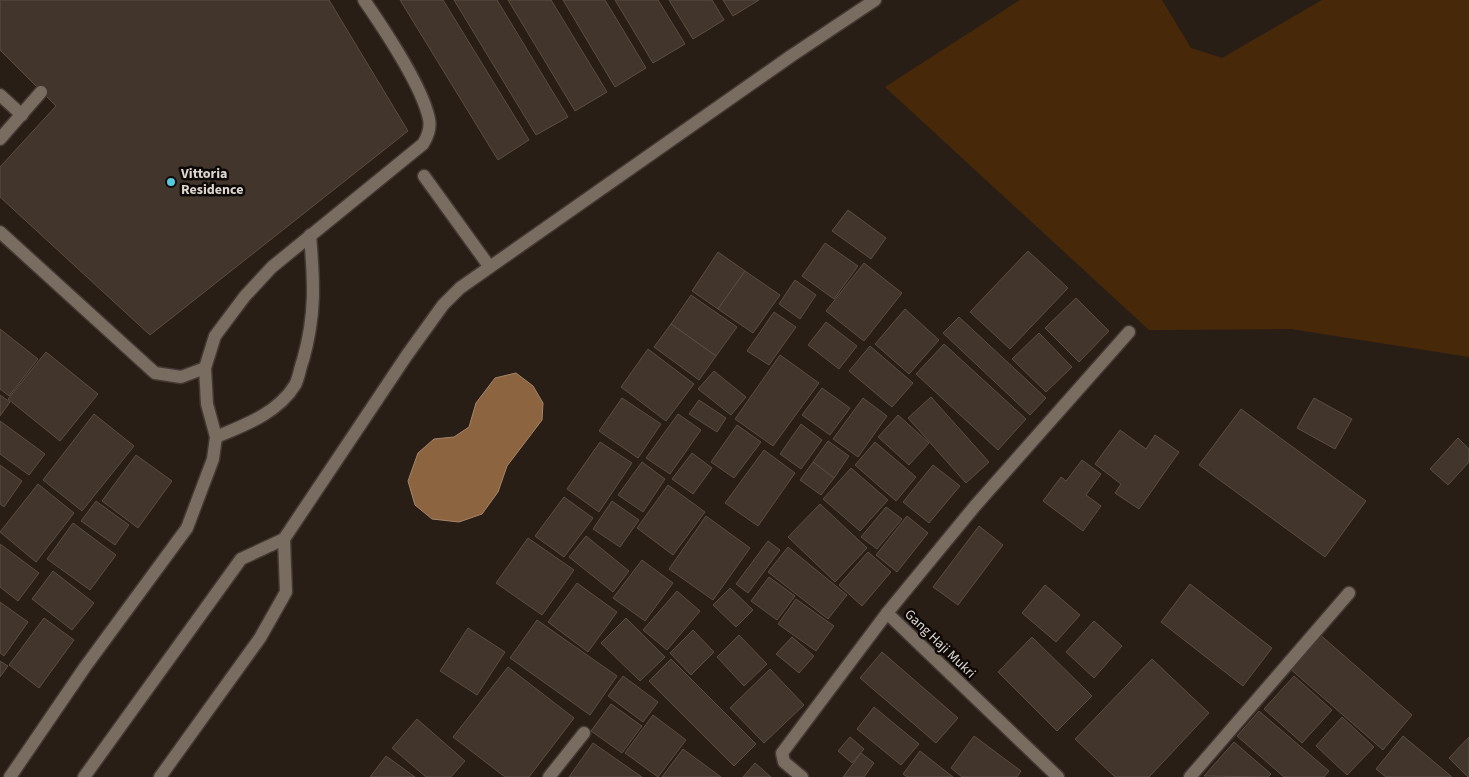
<svg xmlns="http://www.w3.org/2000/svg" width="1469" height="777" font-family="'Source Sans 3',sans-serif">
<style>
.green{fill:#472909}
.water{fill:#8d6440;stroke:#a5866b}
.building{fill:#42362c;stroke:#5a4d43}
.lines{fill:none;stroke-linecap:round;stroke-linejoin:round}
.service-casing{stroke:#433933;stroke-width:15}
.minor-casing{stroke:#433933;stroke-width:15}
.service{stroke:#796c61;stroke-width:12}
.minor{stroke:#796c61;stroke-width:12}
.poi-dot{fill:#55cadf;stroke:#0e0906;stroke-width:2}
.labels{text-anchor:middle;dominant-baseline:central;stroke-width:5;stroke-linejoin:round;paint-order:stroke}
.poi-label{font-size:14px;font-weight:bold;fill:#ddd6d0;stroke:#0e0906;text-anchor:start}
.street-label{font-size:14px;fill:#ddd6d0;stroke:#0e0906}
</style>
<rect width="100%" height="100%" fill="#291e15"/>
<path class="green" d="M1020 0H1162L1191 48 1222 58 1322 0H1469V357L1291 329 1149 330 885 87Z"/>
<path class="water" d="M516 373 533 386 543 403 542 420 507 466 498 492 482 514 459 522 432 519 415 505 408 481 418 453 434 439 454 437 469 427 476 403 495 378Z"/>
<g class="building">
<path d="M0 0H329L408 131 150 335 0 197V167L56 106 0 50Z"/>
<path d="M400 0H443L529 140 498 160Z"/>
<path d="M454 0H497L568 117 536 135Z"/>
<path d="M508 0H551L607 92 575 111Z"/>
<path d="M563 0H605L646 68 615 87Z"/>
<path d="M615 0H658L685 44 653 63Z"/>
<path d="M669 0H712L724 20 693 39Z"/>
<path d="M723 0H759L733 16Z"/>
<path d="M848 210 886 238 871 259 832 231Z"/>
<path d="M825 243 858 266 834 299 802 276Z"/>
<path d="M1028 251 1068 288 1010 349 970 312Z"/>
<path d="M718 252 745 271 718 309 692 291Z"/>
<path d="M864 263 902 293 864 341 826 311Z"/>
<path d="M745 271 780 295 753 333 718 309Z"/>
<path d="M795 280 816 295 800 319 779 304Z"/>
<path d="M691 295 737 327 716 356 671 324Z"/>
<path d="M1076 298 1109 331 1079 362 1045 328Z"/>
<path d="M905 309 939 340 909 374 875 344Z"/>
<path d="M774 312 796 327 769 365 747 351Z"/>
<path d="M959 317 1046 398 1030 415 943 333Z"/>
<path d="M826 322 857 346 839 369 808 345Z"/>
<path d="M671 324 716 356 699 380 654 347Z"/>
<path d="M0 329 38 359 9 396 0 389Z"/>
<path d="M1039 333 1072 367 1046 392 1012 359Z"/>
<path d="M944 344 1026 419 998 450 916 374Z"/>
<path d="M870 346 913 383 892 407 849 371Z"/>
<path d="M648 349 694 384 666 421 621 387Z"/>
<path d="M46 352 98 394 60 441 8 399Z"/>
<path d="M780 355 819 383 773 446 735 419Z"/>
<path d="M714 371 746 397 731 415 698 389Z"/>
<path d="M822 388 850 408 830 435 802 415Z"/>
<path d="M0 395 10 402 0 416Z"/>
<path d="M931 397 989 462 966 483 908 418Z"/>
<path d="M622 398 661 424 638 458 599 431Z"/>
<path d="M863 398 887 416 858 457 833 439Z"/>
<path d="M1314 398 1352 419 1335 449 1297 428Z"/>
<path d="M699 400 726 418 717 432 689 414Z"/>
<path d="M1241 409 1366 501 1325 557 1199 465Z"/>
<path d="M94 414 134 446 82 511 43 480Z"/>
<path d="M678 414 701 430 670 474 646 458Z"/>
<path d="M898 415 929 443 909 465 878 437Z"/>
<path d="M0 421 45 454 29 475 0 454Z"/>
<path d="M801 424 822 440 801 469 780 454Z"/>
<path d="M737 425 761 442 734 478 711 462Z"/>
<path d="M1120 430 1146 449 1155 435 1179 452 1139 509 1115 493 1121 484 1095 464Z"/>
<path d="M1458 438 1469 449V462L1448 485 1430 469Z"/>
<path d="M828 441 849 456 834 478 813 462Z"/>
<path d="M600 442 632 463 599 512 567 489Z"/>
<path d="M875 442 916 477 896 501 855 465Z"/>
<path d="M764 450 795 473 758 526 725 503Z"/>
<path d="M692 453 712 468 693 494 672 479Z"/>
<path d="M136 455 172 481 138 528 102 501Z"/>
<path d="M1082 460 1101 474 1086 495 1101 506 1083 531 1043 501 1061 477 1066 481Z"/>
<path d="M642 462 665 479 643 512 618 495Z"/>
<path d="M813 462 834 478 821 495 800 480Z"/>
<path d="M0 465 22 481 4 507 0 504Z"/>
<path d="M933 465 960 486 929 523 903 502Z"/>
<path d="M851 468 888 500 860 531 823 499Z"/>
<path d="M38 484 74 513 36 562 0 532Z"/>
<path d="M668 485 705 512 673 555 637 528Z"/>
<path d="M564 497 593 518 564 557 535 536Z"/>
<path d="M96 501 129 525 115 545 81 521Z"/>
<path d="M612 501 639 520 620 547 593 529Z"/>
<path d="M820 504 867 548 835 582 788 537Z"/>
<path d="M886 507 902 519 877 549 861 537Z"/>
<path d="M706 516 750 548 713 600 669 569Z"/>
<path d="M907 516 928 533 897 572 876 555Z"/>
<path d="M73 523 116 555 90 590 47 559Z"/>
<path d="M979 526 1003 545 958 605 933 587Z"/>
<path d="M586 536 629 571 613 592 569 557Z"/>
<path d="M528 538 574 570 542 615 496 583Z"/>
<path d="M768 541 780 550 748 593 736 584Z"/>
<path d="M0 544 39 573 18 601 0 587Z"/>
<path d="M788 547 847 595 828 619 768 572Z"/>
<path d="M868 552 891 572 862 606 839 585Z"/>
<path d="M642 560 673 583 645 621 613 598Z"/>
<path d="M53 571 94 603 72 630 32 599Z"/>
<path d="M769 577 795 596 777 620 751 601Z"/>
<path d="M577 583 617 612 588 652 548 622Z"/>
<path d="M1190 584 1272 648 1243 686 1161 622Z"/>
<path d="M1045 585 1080 615 1056 642 1022 613Z"/>
<path d="M730 588 753 610 736 627 713 605Z"/>
<path d="M677 591 700 611 667 650 643 630Z"/>
<path d="M796 599 834 626 816 651 778 624Z"/>
<path d="M0 602 28 622 4 656 0 653Z"/>
<path d="M44 618 74 640 39 688 9 665Z"/>
<path d="M626 618 665 657 640 681 601 643Z"/>
<path d="M537 620 617 676 590 715 510 658Z"/>
<path d="M1094 621 1122 646 1094 678 1066 652Z"/>
<path d="M468 628 505 652 477 695 440 671Z"/>
<path d="M693 630 714 652 691 675 670 653Z"/>
<path d="M1318 633 1412 715 1383 750 1288 667Z"/>
<path d="M739 635 767 664 744 686 717 657Z"/>
<path d="M792 637 814 656 799 673 776 654Z"/>
<path d="M1032 637 1092 696 1057 731 998 672Z"/>
<path d="M882 652 958 718 936 743 860 678Z"/>
<path d="M671 659 756 744 734 766 649 681Z"/>
<path d="M1152 659 1209 713 1149 777H1115L1075 739Z"/>
<path d="M0 661 8 666 0 677Z"/>
<path d="M508 667 574 718 529 777H505L453 737Z"/>
<path d="M770 669 804 705 764 743 730 708Z"/>
<path d="M623 676 658 702 643 722 608 696Z"/>
<path d="M1294 676 1332 710 1302 743 1264 709Z"/>
<path d="M611 704 642 726 622 753 591 731Z"/>
<path d="M874 707 919 744 901 765 857 729Z"/>
<path d="M1259 711 1329 771 1324 777H1284L1237 736Z"/>
<path d="M653 715 686 740 658 777 625 753Z"/>
<path d="M1342 717 1374 747 1347 775 1316 746Z"/>
<path d="M417 719 465 761 451 777H426L392 748Z"/>
<path d="M974 736 1021 771 1017 777H962L951 768Z"/>
<path d="M1403 736 1452 777H1386L1376 769Z"/>
<path d="M850 737 864 749 852 763 838 751Z"/>
<path d="M1469 737V777H1468L1449 758Z"/>
<path d="M1234 742 1271 774 1268 777 1204 776Z"/>
<path d="M593 743 642 777H569Z"/>
<path d="M683 749 721 777H662Z"/>
<path d="M920 751 953 777H907L903 774Z"/>
<path d="M861 753 874 763 864 777H843Z"/>
<path d="M386 756 415 777H370Z"/>
<path d="M755 763 771 777H743Z"/>
</g>
<g class="lines">
<defs>
<g id="service">
<path d="M0 95 22 115"/>
<path d="M0 139 41 92"/>
<path d="M424 176 489 266"/>
<path d="M0 232 155 373 181 377 205 368"/>
<path d="M216 437C245 425 278 413 295 385 299 378 300 367 303 360 316 314 314 282 310 235"/>
<path d="M10 777 85 667 187 528 213 459 216 437 207 404 205 368 215 336 245 296 272 267 423 144C428 136 431 128 429 119 422 85 384 29 364 0"/>
<path d="M84 777 241 559 284 539 407 355 443 305 460 288 791 56 875 0"/>
<path d="M160 777 260 638 286 592 284 539"/>
</g>
<g id="minor">
<path d="M887 613 1058 777"/>
<path d="M549 777 584 733"/>
<path d="M802 777 784 762 782 753 887 613 975 506 1129 332"/>
<path d="M1190 777 1349 593"/>
</g>
</defs>
<use href="#service" class="service-casing"/>
<use href="#minor" class="minor-casing"/>
<use href="#service" class="service"/>
<use href="#minor" class="minor"/>
</g>
<circle class="poi-dot" cx="171" cy="182" r="5"/>
<g class="labels">
<g class="poi-label">
<text x="181" y="174">Vittoria<tspan x="181" dy="16">Residence</tspan></text>
</g>
<g class="street-label">
<text transform="translate(940 644) rotate(44)">Gang Haji Mukri</text>
</g>
</g>
</svg>
